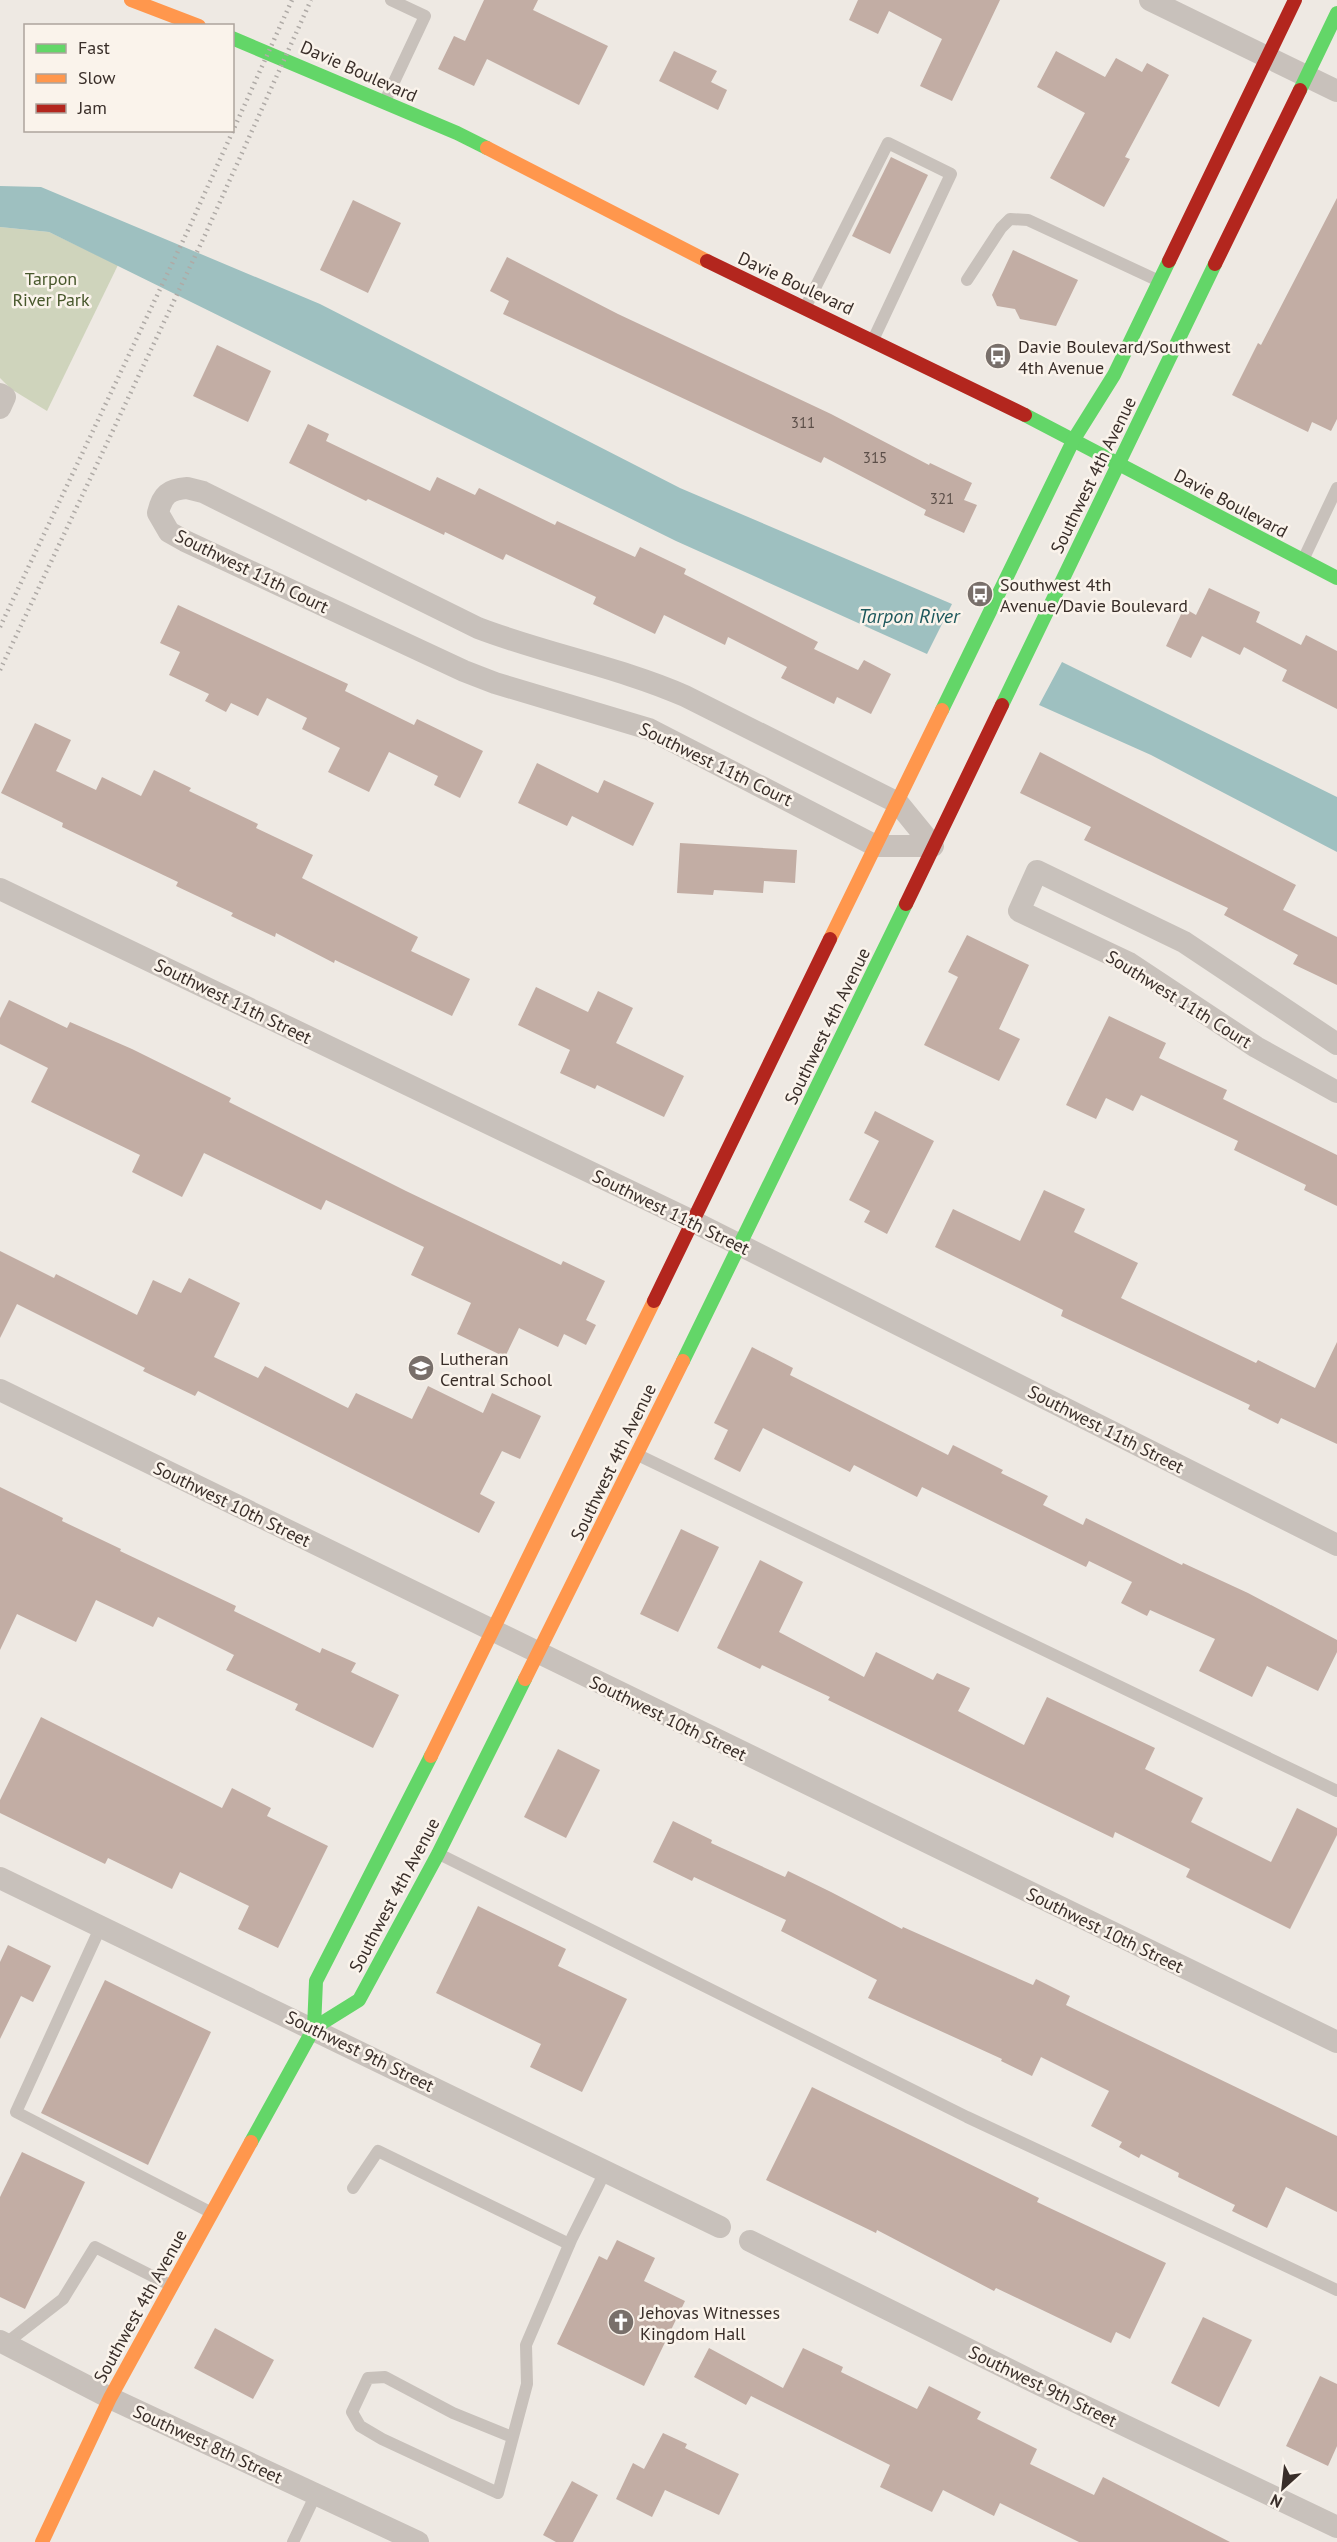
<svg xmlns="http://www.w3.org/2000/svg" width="1337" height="2542" font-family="'PT Sans',sans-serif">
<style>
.green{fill:#cfd4bc}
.water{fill:#9ec0c0}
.building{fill:#c2ada4}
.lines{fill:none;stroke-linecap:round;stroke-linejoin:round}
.lane{stroke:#c8c1bb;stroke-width:12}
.street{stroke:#c8c1bb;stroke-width:22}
.fast{stroke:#63d668;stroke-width:14}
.slow{stroke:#ff974d;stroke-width:14}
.jam{stroke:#b3261e;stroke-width:14}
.rail{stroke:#afaaa6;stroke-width:4.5;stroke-dasharray:1.5 4.5;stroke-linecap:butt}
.labels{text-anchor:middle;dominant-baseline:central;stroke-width:5;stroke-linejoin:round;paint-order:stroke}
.number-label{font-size:15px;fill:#5b4e48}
.street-label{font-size:18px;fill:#392e29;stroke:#faf3eb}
.park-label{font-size:18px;fill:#48582c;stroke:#faf3eb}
.poi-label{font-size:18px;fill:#392e29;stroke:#faf3eb;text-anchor:start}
.water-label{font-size:20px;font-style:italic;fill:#1d585c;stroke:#faf3eb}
</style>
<rect width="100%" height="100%" fill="#eee9e3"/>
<path class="green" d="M0 227 49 232 118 265 47 411 11 389 0 378Z"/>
<g class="water">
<path d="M0 186 41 187 320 304 680 488 952 604 927 654 676 541 49 232 0 227Z"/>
<path d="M1062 662 1337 797V852L1151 755 1039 705Z"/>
</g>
<g class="building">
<path d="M484 0H538L533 10 608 46 579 105 487 59 474 86 438 69 454 36 465 41Z"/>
<path d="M858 0H1000L952 101 920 86 942 39 889 11 878 34 849 20Z"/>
<path d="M674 51 717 71 711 82 727 90 718 110 659 81Z"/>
<path d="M1056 51 1105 77 1116 58 1142 72 1147 63 1169 75 1125 157 1130 159 1104 207 1050 178 1085 113 1037 87Z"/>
<path d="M891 157 928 175 890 254 852 236Z"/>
<path d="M1337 198V419L1331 431 1312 422 1308 432 1232 395 1258 343 1261 345Z"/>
<path d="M353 200 401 223 368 293 320 270Z"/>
<path d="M1013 250 1078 280 1056 326 1020 319 1015 309 997 306 992 295Z"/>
<path d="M507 257 618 314 831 414 929 465 930 463 972 483 964 500 977 505 964 533 924 515 926 510 824 457 821 463 503 314 509 301 490 291Z"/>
<path d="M217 345 271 371 248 422 193 396Z"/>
<path d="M308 424 329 434 326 441 430 491 437 477 475 495 479 488 555 525 557 521 635 557 640 547 686 569 684 574 818 642 814 649 858 670 864 660 891 674 871 714 837 697 834 704 781 678 787 667 728 637 725 645 664 615 655 634 593 604 596 597 506 554 503 560 445 532 444 535 368 499 366 501 289 463Z"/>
<path d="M1209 588 1260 612 1256 622 1301 645 1306 635 1337 651V709L1282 681 1287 670 1244 647 1240 655 1202 636 1191 658 1166 646 1184 608 1196 615Z"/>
<path d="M178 605 348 684 345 691 414 725 417 719 483 751 460 798 434 785 438 776 389 752 369 792 328 772 340 748 302 729 307 718 267 698 258 716 231 703 226 712 205 701 209 694 169 675 180 652 160 643Z"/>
<path d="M35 723 71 740 56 771 96 790 102 777 141 796 154 770 191 788 189 791 258 824 256 828 313 855 302 878 418 937 411 951 470 979 452 1016 335 960 334 963 276 933 275 937 231 916 233 913 176 886 178 882 62 827 63 823 1 793Z"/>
<path d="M1040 752 1296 885 1283 910 1337 937V985L1293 964 1298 955 1224 915 1228 908 1084 840 1091 827 1020 793Z"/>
<path d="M537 763 598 793 604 780 654 803 633 846 572 816 567 826 518 803Z"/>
<path d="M680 843 797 850 795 883 764 881 763 893 714 890 713 895 677 893Z"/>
<path d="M967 935 1029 965 999 1029 1020 1039 999 1081 924 1045 958 977 948 972Z"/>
<path d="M536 987 588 1012 598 991 633 1008 616 1043 684 1076 664 1117 597 1085 595 1089 560 1073 570 1050 518 1025Z"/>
<path d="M9 1000 67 1028 70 1022 132 1049 231 1098 229 1102 406 1191 561 1265 563 1261 605 1281 586 1320 596 1325 586 1345 564 1334 558 1347 519 1328 505 1357 457 1334 471 1303 411 1275 424 1247 326 1200 321 1210 204 1153 182 1197 132 1172 140 1155 31 1102 48 1068 0 1044V1018Z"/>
<path d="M1109 1016 1166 1043 1159 1058 1227 1090 1223 1099 1337 1155V1206L1304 1190 1306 1185 1234 1150 1238 1141 1141 1095 1133 1111 1106 1098 1096 1119 1066 1105Z"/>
<path d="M875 1111 934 1141 887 1234 864 1222 870 1211 849 1200 879 1141 864 1133Z"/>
<path d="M1044 1190 1085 1209 1074 1232 1138 1263 1121 1298 1256 1363 1258 1360 1315 1388 1337 1342V1444L1281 1418 1278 1424 1248 1409 1250 1405 1061 1316 1063 1310 935 1247 953 1209 1020 1241Z"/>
<path d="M0 1251 54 1278 56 1274 137 1315 153 1280 181 1293 189 1278 240 1303 214 1357 258 1378 265 1366 348 1408 356 1393 412 1419 428 1386 483 1413 492 1393 541 1416 520 1459 502 1451 480 1494 495 1502 479 1533 198 1391 195 1396 143 1371 145 1368 17 1304 0 1338Z"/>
<path d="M752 1347 793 1368 790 1375 948 1455 953 1445 1003 1470 1001 1473 1048 1496 1043 1505 1083 1525 1086 1518 1182 1565 1183 1563 1248 1593 1337 1640V1652L1318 1691 1267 1666 1252 1697 1199 1671 1215 1639 1150 1610 1147 1616 1121 1603 1132 1582 1089 1561 1086 1567 922 1487 917 1497 854 1465 850 1472 763 1428 740 1472 714 1459 728 1430 714 1423Z"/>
<path d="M0 1487 63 1518 62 1521 121 1549 120 1551 236 1606 234 1611 320 1653 322 1648 356 1663 351 1672 399 1695 373 1748 295 1710 298 1704 226 1670 234 1655 158 1617 153 1627 96 1600 76 1642 17 1614 0 1650Z"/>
<path d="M681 1529 719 1547 678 1632 640 1614Z"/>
<path d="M760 1560 803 1582 779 1632 864 1677 876 1652 933 1680 937 1673 970 1688 958 1711 1024 1745 1047 1697 1155 1748 1145 1769 1203 1798 1191 1822 1271 1862 1297 1808 1337 1828V1835L1290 1929 1186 1877 1190 1869 1115 1832 1113 1838 828 1700 830 1697 762 1665 760 1669 717 1648Z"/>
<path d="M41 1717 222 1808 232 1788 271 1808 267 1816 328 1846 278 1948 238 1929 249 1906 180 1872 172 1889 108 1858 105 1864 0 1813V1800Z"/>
<path d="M558 1749 600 1770 566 1838 524 1817Z"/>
<path d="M673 1821 712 1840 711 1843 785 1877 788 1871 831 1892 902 1929 903 1927 1033 1985 1036 1979 1070 1996 1066 2005 1337 2136V2212L1286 2187 1267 2228 1232 2211 1235 2205 1178 2177 1179 2173 1141 2154 1139 2158 1119 2147 1122 2142 1091 2126 1109 2091 1041 2057 1032 2076 1001 2061 1002 2059 868 1998 877 1980 781 1931 786 1920 694 1877 692 1881 653 1862Z"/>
<path d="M478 1906 566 1949 558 1966 627 1999 582 2092 530 2067 541 2044 436 1993Z"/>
<path d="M8 1945 51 1966 33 2002 21 1996 0 2039V1962Z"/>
<path d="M105 1980 211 2032 148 2165 41 2113Z"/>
<path d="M812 2087 1039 2198 1037 2202 1166 2263 1130 2339 1116 2332 1111 2343 996 2288 994 2291 877 2230 876 2233 766 2180Z"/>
<path d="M22 2152 85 2182 25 2309 0 2297V2197Z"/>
<path d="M617 2240 655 2258 644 2281 685 2301 644 2386 557 2344 599 2256 607 2260Z"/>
<path d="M1203 2317 1252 2340 1219 2407 1171 2383Z"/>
<path d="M215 2328 274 2360 253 2399 194 2368Z"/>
<path d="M709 2348 783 2388 803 2348 843 2367 841 2372 917 2409 929 2386 981 2412 977 2419 1037 2449 1030 2464 1094 2495 1103 2477 1230 2542H1079L1000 2503 994 2516 943 2490 932 2512 880 2487 890 2465 751 2396 746 2405 694 2377Z"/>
<path d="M1320 2376 1337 2384V2446L1328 2466 1286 2446Z"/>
<path d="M663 2433 687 2444 685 2448 739 2474 719 2515 665 2490 652 2517 616 2499 633 2463 644 2469Z"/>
<path d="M572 2481 598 2495 573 2542H556L543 2535Z"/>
</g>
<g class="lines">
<g class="lane">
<path d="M385 101 425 16 391 0"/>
<path d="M967 280 1001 228 1010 219 1028 220 1159 281"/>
<path d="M805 308 888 143 951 174 873 340"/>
<path d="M1303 560 1337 488"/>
<path d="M638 1455 1337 1791"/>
<path d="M439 1854 967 2117 1337 2290"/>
<path d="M101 1926 16 2112 212 2213"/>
<path d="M353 2188 378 2151 569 2244"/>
<path d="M5 2344 63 2299 95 2247 172 2286"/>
<path d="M512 2437 453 2413 385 2377 368 2378 352 2412 360 2426 382 2439 498 2493 527 2384 526 2345 572 2238 605 2172"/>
<path d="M293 2542 316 2494"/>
</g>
<g class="street">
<path d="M1150 0 1337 91"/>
<path d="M0 394 5 397 0 408"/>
<path d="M187 488 203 492 478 628C546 654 619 667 685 696L898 803 933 846H876L649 729 495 683 464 671 185 541 169 532 158 513C162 495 169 489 187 488Z"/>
<path d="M0 889 692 1221 1337 1545"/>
<path d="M1337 1044 1184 942 1037 871 1019 911 1129 963 1256 1047 1337 1092"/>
<path d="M0 1390 1337 2042"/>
<path d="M0 1878 720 2227"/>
<path d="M750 2241 1036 2383 1337 2527"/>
<path d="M0 2341 110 2398 418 2542"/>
</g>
<g class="fast">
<path d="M232 38 457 133 487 148"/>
<path d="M1300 90 1337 13"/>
<path d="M1025 415 1337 578"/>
<path d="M1002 705 1215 264"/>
<path d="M942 710 1074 439 1114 375 1169 261"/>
<path d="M683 1361 906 904"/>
<path d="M314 2028 359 2000 438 1854 525 1679"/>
<path d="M251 2142 314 2028 316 1981 431 1756"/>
</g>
<g class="slow">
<path d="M131 0 199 26"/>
<path d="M487 148 707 261"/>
<path d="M830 939 942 710"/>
<path d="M525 1679 683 1361"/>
<path d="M431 1756 654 1301"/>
<path d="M42 2542 110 2398 251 2142"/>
</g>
<g class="jam">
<path d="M707 261 1025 415"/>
<path d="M1169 261 1295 0"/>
<path d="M1215 264 1300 90"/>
<path d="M906 904 1002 705"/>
<path d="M654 1301 830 939"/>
</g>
<g class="rail">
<path d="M0 627 189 228 292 0"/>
<path d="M0 670 205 235 311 0"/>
</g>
</g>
<defs>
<symbol id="bus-disc" viewBox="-11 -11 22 22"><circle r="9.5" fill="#786f6a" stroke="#faf3eb"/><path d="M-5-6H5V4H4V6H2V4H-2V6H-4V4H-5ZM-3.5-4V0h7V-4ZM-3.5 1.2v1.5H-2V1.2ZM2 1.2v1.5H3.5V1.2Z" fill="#fff"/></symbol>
<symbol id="school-disc" viewBox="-11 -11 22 22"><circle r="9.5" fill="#786f6a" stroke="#faf3eb"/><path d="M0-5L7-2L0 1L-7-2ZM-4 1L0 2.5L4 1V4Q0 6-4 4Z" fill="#fff"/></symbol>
<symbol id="church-disc" viewBox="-11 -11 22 22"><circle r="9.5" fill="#786f6a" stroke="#faf3eb"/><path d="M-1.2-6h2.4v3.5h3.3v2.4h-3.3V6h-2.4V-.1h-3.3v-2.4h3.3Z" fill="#fff"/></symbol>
</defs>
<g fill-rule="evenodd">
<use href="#bus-disc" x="983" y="341" width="30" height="30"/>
<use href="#bus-disc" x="965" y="579" width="30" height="30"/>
<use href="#school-disc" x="406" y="1353" width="30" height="30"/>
<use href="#church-disc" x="606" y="2307" width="30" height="30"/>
</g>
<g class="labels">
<g class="number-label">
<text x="803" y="422">311</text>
<text x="875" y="457">315</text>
<text x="942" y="498">321</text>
</g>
<g class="street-label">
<text transform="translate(359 71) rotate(24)">Davie Boulevard</text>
<text transform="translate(796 283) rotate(25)">Davie Boulevard</text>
<text transform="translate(1093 475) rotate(-64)">Southwest 4th Avenue</text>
<text transform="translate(1231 503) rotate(28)">Davie Boulevard</text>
<text transform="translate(252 571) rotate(26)">Southwest 11th Court</text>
<text transform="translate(716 764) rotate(26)">Southwest 11th Court</text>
<text transform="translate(1179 999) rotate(32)">Southwest 11th Court</text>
<text transform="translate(233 1001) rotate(26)">Southwest 11th Street</text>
<text transform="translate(827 1026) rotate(-64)">Southwest 4th Avenue</text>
<text transform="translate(671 1212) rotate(26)">Southwest 11th Street</text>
<text transform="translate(1106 1429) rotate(27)">Southwest 11th Street</text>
<text transform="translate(613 1462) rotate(-64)">Southwest 4th Avenue</text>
<text transform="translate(232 1504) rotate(26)">Southwest 10th Street</text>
<text transform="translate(668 1718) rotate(26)">Southwest 10th Street</text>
<text transform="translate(394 1895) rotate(-62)">Southwest 4th Avenue</text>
<text transform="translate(1105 1930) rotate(26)">Southwest 10th Street</text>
<text transform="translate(360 2051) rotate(26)">Southwest 9th Street</text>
<text transform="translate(140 2306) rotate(-61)">Southwest 4th Avenue</text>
<text transform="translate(1043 2386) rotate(26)">Southwest 9th Street</text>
<text transform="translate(208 2444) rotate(25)">Southwest 8th Street</text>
</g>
<g class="park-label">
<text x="51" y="278">Tarpon<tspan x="51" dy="21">River Park</tspan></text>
</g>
<g class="poi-label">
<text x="1018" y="346">Davie Boulevard/Southwest<tspan x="1018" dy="21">4th Avenue</tspan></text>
<text x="1000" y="584">Southwest 4th<tspan x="1000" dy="21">Avenue/Davie Boulevard</tspan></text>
<text x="440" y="1358">Lutheran<tspan x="440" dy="21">Central School</tspan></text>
<text x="640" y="2312">Jehovas Witnesses<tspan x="640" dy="21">Kingdom Hall</tspan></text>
</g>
<g class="water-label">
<text x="909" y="616">Tarpon River</text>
</g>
</g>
<rect x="24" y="24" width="210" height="108" fill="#faf3eb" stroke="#ada49d" stroke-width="1.5"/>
<rect x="36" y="44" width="30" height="9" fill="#63d668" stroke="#ada49d" stroke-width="1.5"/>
<text x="78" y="54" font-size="18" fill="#392e29">Fast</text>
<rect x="36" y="74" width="30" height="9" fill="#ff974d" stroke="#ada49d" stroke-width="1.5"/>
<text x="78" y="84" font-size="18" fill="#392e29">Slow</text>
<rect x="36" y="104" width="30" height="9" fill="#b3261e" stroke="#ada49d" stroke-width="1.5"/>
<text x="78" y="114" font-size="18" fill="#392e29">Jam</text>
<g transform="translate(1283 2488) rotate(207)" stroke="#faf3eb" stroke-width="4.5" paint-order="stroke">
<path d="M0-4.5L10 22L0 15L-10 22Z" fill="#392e29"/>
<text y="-9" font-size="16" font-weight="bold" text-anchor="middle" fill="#392e29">N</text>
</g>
</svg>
